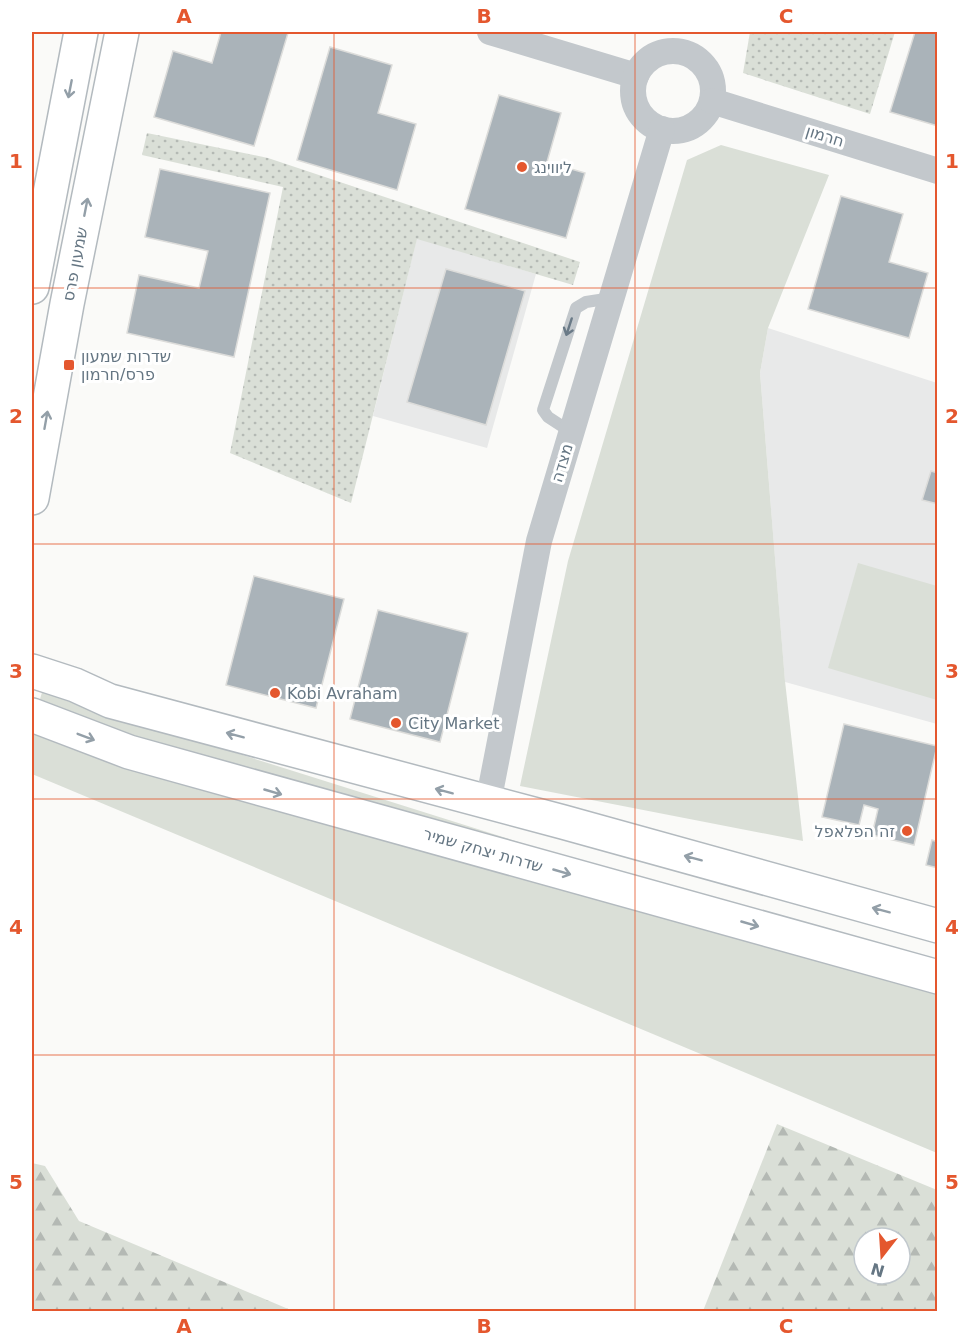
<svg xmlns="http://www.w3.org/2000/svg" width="969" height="1343" font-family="'DejaVu Sans',Heebo,sans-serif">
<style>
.built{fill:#e8e9e9}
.grass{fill:#dadfd7}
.forest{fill:url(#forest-firs);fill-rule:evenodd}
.park{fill:url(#park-dots)}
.building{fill:#aab3b9;stroke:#dcdcda;stroke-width:1.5}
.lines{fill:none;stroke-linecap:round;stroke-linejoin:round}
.secondary-casing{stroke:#b3babf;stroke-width:36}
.lane{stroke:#c3c8cc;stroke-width:12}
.street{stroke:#c3c8cc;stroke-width:26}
.secondary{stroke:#fff;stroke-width:33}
.oneway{stroke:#939fa8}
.oneway2{stroke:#6a7a87}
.grid{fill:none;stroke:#e4572e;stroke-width:1.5;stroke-opacity:0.55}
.poi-dot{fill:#e4572e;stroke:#fff;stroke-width:2}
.labels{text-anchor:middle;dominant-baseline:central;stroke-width:6;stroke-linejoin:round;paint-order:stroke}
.street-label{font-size:16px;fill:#657683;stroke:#fff}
.poi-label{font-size:16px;fill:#657683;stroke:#fff;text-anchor:start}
.neatline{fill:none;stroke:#e4572e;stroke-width:2}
.grid-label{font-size:20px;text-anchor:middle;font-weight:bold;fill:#e4572e}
</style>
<defs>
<pattern id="forest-firs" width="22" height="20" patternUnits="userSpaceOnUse" patternTransform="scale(1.5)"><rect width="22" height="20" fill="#dadfd7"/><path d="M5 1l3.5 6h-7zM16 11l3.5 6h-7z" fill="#b4b9b4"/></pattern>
<pattern id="park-dots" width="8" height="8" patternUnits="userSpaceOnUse" patternTransform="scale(1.5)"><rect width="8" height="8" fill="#dadfd7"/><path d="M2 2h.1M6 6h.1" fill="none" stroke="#b4b9b4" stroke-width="1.8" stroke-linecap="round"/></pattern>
</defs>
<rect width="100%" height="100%" fill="#fafaf8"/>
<g class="built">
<path d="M417 238 536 274 487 448 373 416Z"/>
<path d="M768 328 937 383V724L785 682 760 373Z"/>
</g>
<g class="grass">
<path d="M721 145 829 175 768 328 760 373 785 681 803 841 520 786 568 561 687 160Z"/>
<path d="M858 563 937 586V700L828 668Z"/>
<path d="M43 689 87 706 937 974V1153L32 774V726Z"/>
</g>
<g class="forest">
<path d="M777 1124 937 1190V1311H703ZM864 1238H900V1274H864Z"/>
<path d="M32 1163 45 1166 79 1221 293 1311H32Z"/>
</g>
<g class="park">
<path d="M750 32H895L870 114 743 73Z"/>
<path d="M147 133 268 158 580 262 573 285 417 239 351 503 230 453 283 187 142 155Z"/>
</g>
<g class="building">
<path d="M221 32 288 33 254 146 154 117 173 51 212 63Z"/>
<path d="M915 32H938V126L890 112Z"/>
<path d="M330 47 392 65 378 113 416 124 397 190 297 160Z"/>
<path d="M499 95 561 113 547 162 585 173 566 238 465 209Z"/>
<path d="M160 169 270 193 234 357 127 333 139 275 199 288 208 251 145 237Z"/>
<path d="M841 196 903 214 889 262 928 273 909 338 808 309Z"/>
<path d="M446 269 525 291 486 425 407 402Z"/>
<path d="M931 471 938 473V504L922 500Z"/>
<path d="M254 576 344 599 316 708 226 685Z"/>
<path d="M378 610 468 633 440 742 350 719Z"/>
<path d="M844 724 937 746 914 845 872 835 878 809 864 805 859 825 822 817Z"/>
<path d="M932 840 938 842V868L926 865Z"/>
</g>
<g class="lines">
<defs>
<g id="secondary">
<path d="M32 287 81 32"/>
<path d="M32 498 67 304 122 32"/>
<path d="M32 671 75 685 110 701 563 822 938 926"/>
<path d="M32 715 129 752 938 977"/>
</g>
</defs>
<use href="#secondary" class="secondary-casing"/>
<path class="lane" d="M571 432 548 417 543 410 576 308 586 302 612 298"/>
<g class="street">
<path d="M490 32 636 76"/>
<circle cx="673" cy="91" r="40"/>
<path d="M712 101 938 171"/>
<path d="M488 803 539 541 662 129"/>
</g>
<use href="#secondary" class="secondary"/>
</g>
<defs><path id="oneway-shaft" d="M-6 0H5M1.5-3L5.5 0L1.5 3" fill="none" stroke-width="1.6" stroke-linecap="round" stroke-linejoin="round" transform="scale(1.5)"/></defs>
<g class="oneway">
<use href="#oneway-shaft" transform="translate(70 89) rotate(101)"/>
<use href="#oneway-shaft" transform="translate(86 207) rotate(-79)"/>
<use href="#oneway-shaft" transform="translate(46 420) rotate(-80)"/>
<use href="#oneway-shaft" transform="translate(235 735) rotate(-165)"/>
<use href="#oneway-shaft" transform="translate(86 737) rotate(21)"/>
<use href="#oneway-shaft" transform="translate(444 791) rotate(-165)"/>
<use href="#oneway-shaft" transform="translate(273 792) rotate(16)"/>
<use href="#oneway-shaft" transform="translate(693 858) rotate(-165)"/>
<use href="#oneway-shaft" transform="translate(562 872) rotate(16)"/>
<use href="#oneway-shaft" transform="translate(881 910) rotate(-165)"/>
<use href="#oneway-shaft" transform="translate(750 924) rotate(16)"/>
</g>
<use class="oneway2" href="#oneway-shaft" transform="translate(569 327) rotate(108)"/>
<path class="grid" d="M334 32V1312M635 32V1312M32 288H938M32 544H938M32 799H938M32 1055H938"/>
<g class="poi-dot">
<circle cx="522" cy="167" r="6"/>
<rect x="63" y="359" width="12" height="12" rx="3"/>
<circle cx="275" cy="693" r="6"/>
<circle cx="396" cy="723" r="6"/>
<circle cx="907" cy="831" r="6"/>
</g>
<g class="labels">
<g class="street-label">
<text transform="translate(825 136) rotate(17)">חרמון</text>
<text transform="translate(75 264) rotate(-79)">שמעון פרס</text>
<text transform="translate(562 463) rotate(-73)">מצדה</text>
<text transform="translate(483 850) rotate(16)">שדרות יצחק שמיר</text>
</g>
<g class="poi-label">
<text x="534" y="167">ליווינג</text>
<text x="81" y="356">שדרות שמעון<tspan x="81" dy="18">פרס/חרמון</tspan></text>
<text x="287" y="693">Kobi Avraham</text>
<text x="408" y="723">City Market</text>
<text x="895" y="831" text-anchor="end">זה הפלאפל</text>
</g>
</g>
<rect width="969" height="1343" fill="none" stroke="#ffffff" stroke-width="66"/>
<g transform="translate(882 1256) rotate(197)"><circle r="28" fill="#ffffff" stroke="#c1c8cd" stroke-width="1.5"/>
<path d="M0-4.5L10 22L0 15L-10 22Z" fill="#e4572e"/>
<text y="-9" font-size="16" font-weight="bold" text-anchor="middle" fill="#657683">N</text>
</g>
<rect x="33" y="33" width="903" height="1277" class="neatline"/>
<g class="grid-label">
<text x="184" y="23">A</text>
<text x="484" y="23">B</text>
<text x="786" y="23">C</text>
<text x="16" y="168">1</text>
<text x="952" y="168">1</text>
<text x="16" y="423">2</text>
<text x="952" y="423">2</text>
<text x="16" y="678">3</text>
<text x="952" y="678">3</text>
<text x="16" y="934">4</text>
<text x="952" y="934">4</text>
<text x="16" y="1189">5</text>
<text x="952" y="1189">5</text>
<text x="184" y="1333">A</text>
<text x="484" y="1333">B</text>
<text x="786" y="1333">C</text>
</g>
</svg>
